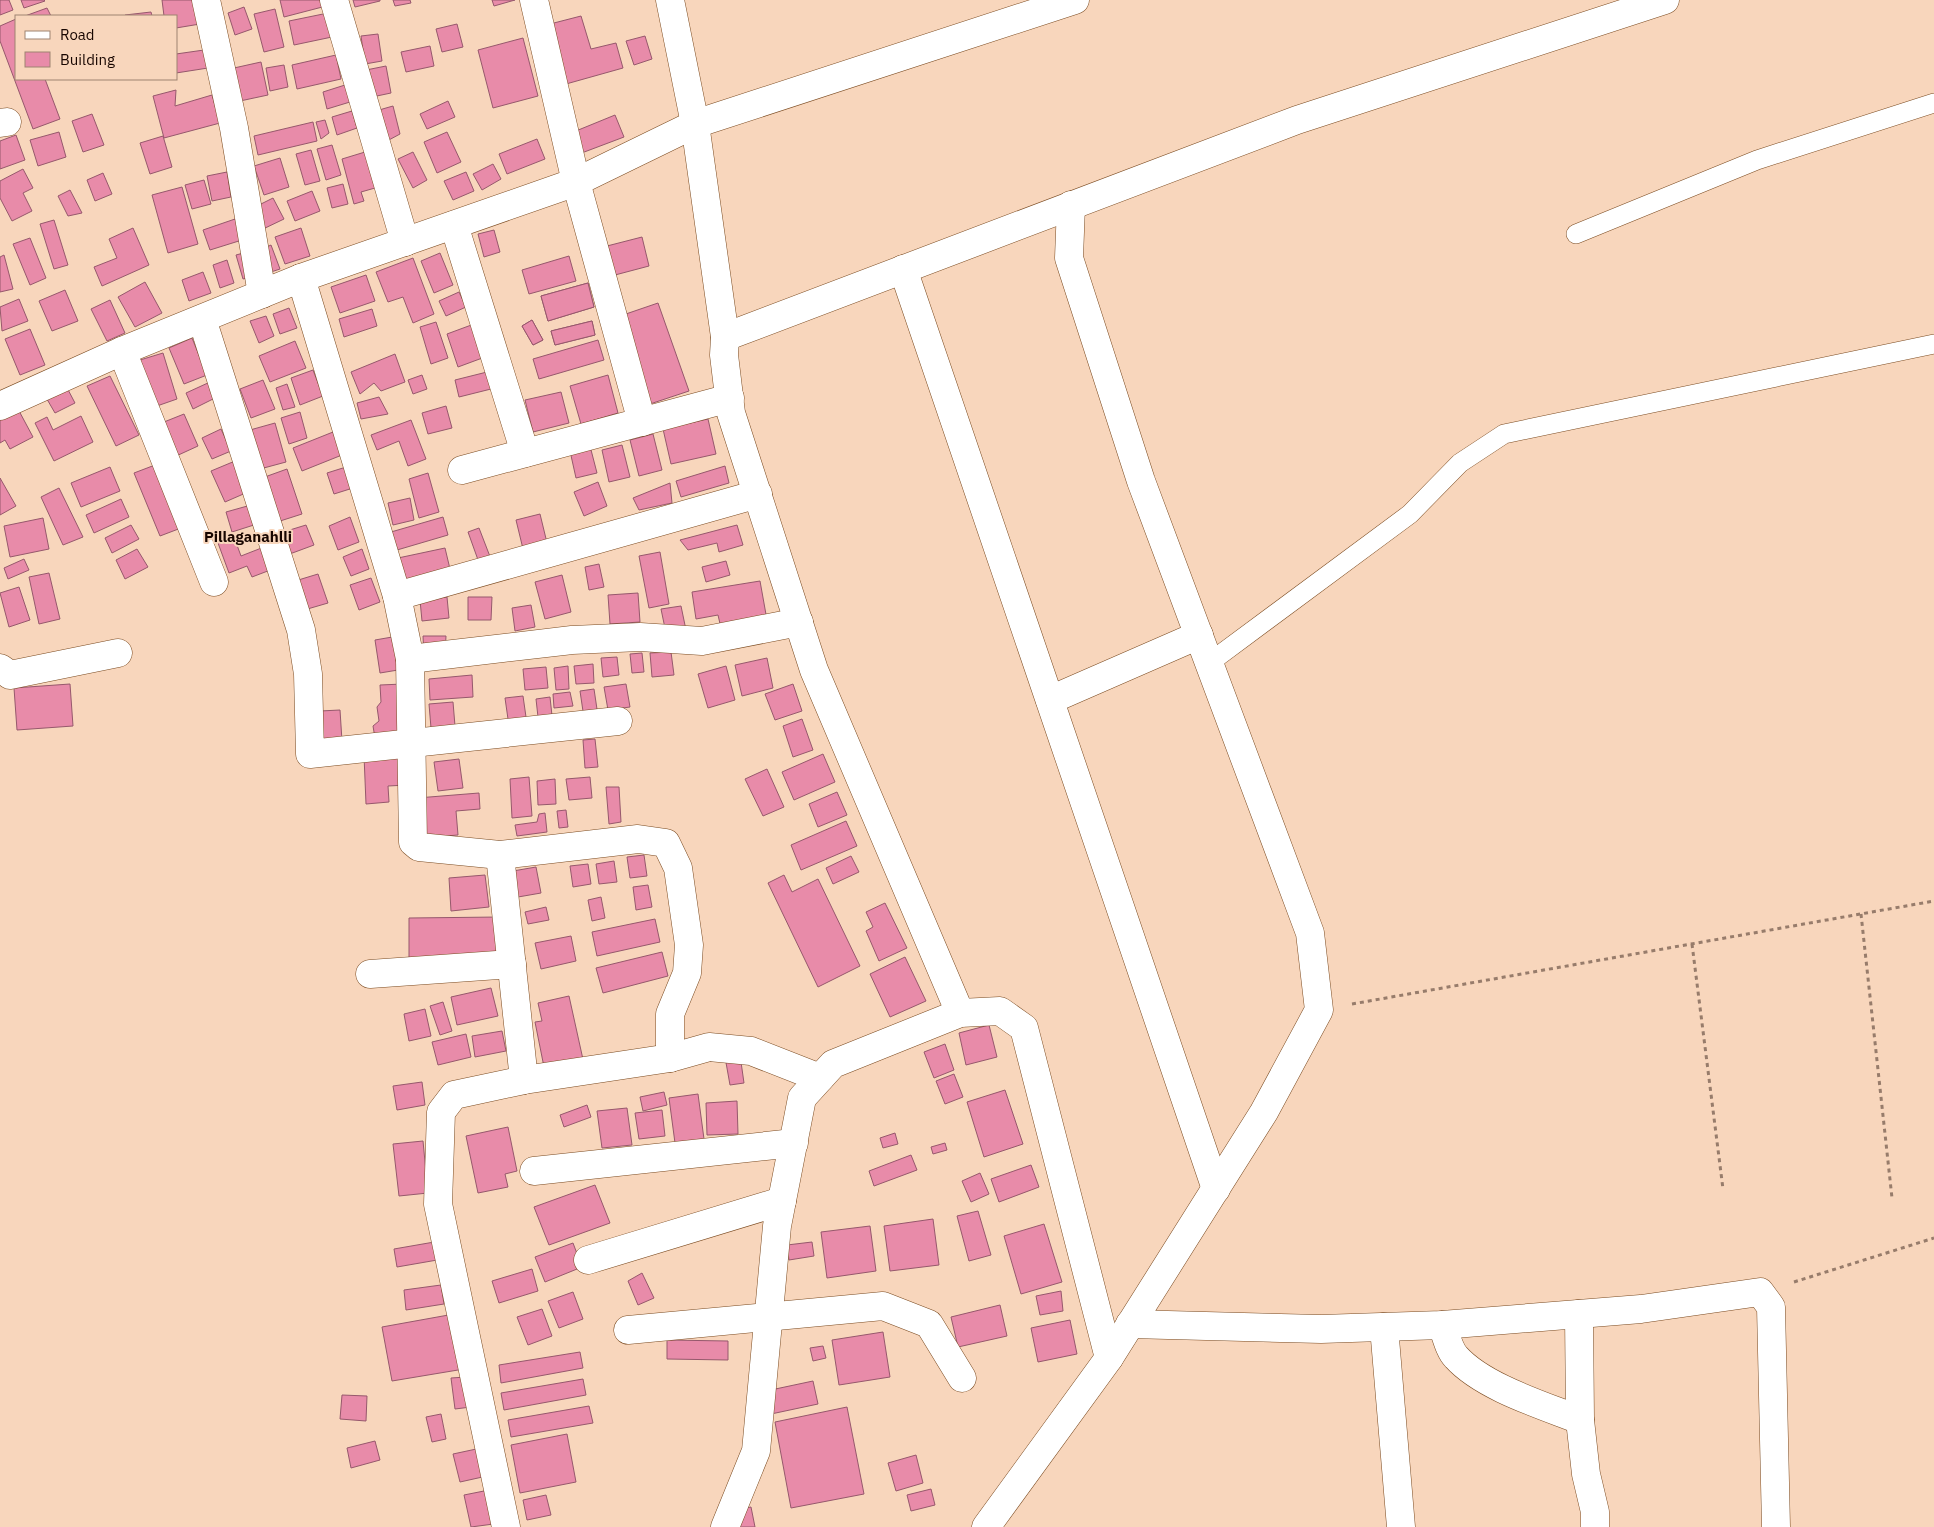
<svg xmlns="http://www.w3.org/2000/svg" width="1934" height="1527" font-family="'IBM Plex Sans',sans-serif">
<style>
.building{fill:#e88ba9;stroke:#96586c}
.lines{fill:none;stroke-linecap:round;stroke-linejoin:round}
.service-casing{stroke:#7b4b21;stroke-width:20}
.minor-casing{stroke:#7b4b21;stroke-width:29}
.path{stroke:#977c6b;stroke-width:3;stroke-dasharray:4 4;stroke-linecap:butt}
.service{stroke:#fff;stroke-width:19}
.minor{stroke:#fff;stroke-width:28}
.labels{text-anchor:middle;dominant-baseline:central;stroke-width:4;stroke-linejoin:round;paint-order:stroke}
.neighbourhood-label{font-size:15px;font-weight:bold;fill:#180600;stroke:#f8d6bc}
</style>
<rect width="100%" height="100%" fill="#f8d6bc"/>
<g class="building">
<path d="M0 0H9L13 10 0 15Z"/>
<path d="M21 0H44L45 1 24 8Z"/>
<path d="M162 0H197L200 24 176 28V16H164Z"/>
<path d="M280 0H328L330 5 284 17Z"/>
<path d="M353 0H380V1L355 7Z"/>
<path d="M393 0H410L411 3 395 6Z"/>
<path d="M492 0H515L494 6Z"/>
<path d="M244 7 252 29 235 35 228 13Z"/>
<path d="M47 8 51 16H25Z"/>
<path d="M275 9 284 47 264 52 254 14Z"/>
<path d="M151 12 152 16H125V15Z"/>
<path d="M328 13 332 37 294 45 289 21Z"/>
<path d="M581 16 591 49 616 43 623 68 566 84 550 24Z"/>
<path d="M16 19V79H45L60 119 33 129 0 41V26Z"/>
<path d="M457 24 463 47 442 52 436 29Z"/>
<path d="M378 34 382 61 365 64 361 36Z"/>
<path d="M645 36 652 59 634 65 626 41Z"/>
<path d="M523 38 538 96 493 108 478 50Z"/>
<path d="M430 46 434 66 406 72 401 52Z"/>
<path d="M204 50 208 68 176 73V54Z"/>
<path d="M336 55 341 79 297 89 292 65Z"/>
<path d="M261 62 268 95 240 101 234 68Z"/>
<path d="M284 65 288 87 270 91 266 68Z"/>
<path d="M386 66 391 93 372 97 366 70Z"/>
<path d="M345 85 350 102 327 109 323 92Z"/>
<path d="M176 90 175 106 212 95 220 123 164 138 153 96Z"/>
<path d="M448 101 455 117 427 129 420 114Z"/>
<path d="M393 106 400 134 387 141 379 110Z"/>
<path d="M352 111 357 128 337 135 332 117Z"/>
<path d="M92 114 104 145 83 152 72 121Z"/>
<path d="M615 115 624 137 579 154 571 133Z"/>
<path d="M325 120 329 133 321 139 316 122Z"/>
<path d="M313 122 317 141 258 155 254 136Z"/>
<path d="M59 132 66 157 38 166 30 140Z"/>
<path d="M447 132 461 162 437 173 424 142Z"/>
<path d="M16 135 25 160 0 169V141Z"/>
<path d="M163 136 172 167 150 174 140 143Z"/>
<path d="M537 139 545 159 507 174 499 154Z"/>
<path d="M332 145 341 175 326 180 317 149Z"/>
<path d="M311 150 320 181 305 185 296 154Z"/>
<path d="M365 152 375 188 361 192 364 201 354 204 342 159Z"/>
<path d="M413 152 427 180 413 188 398 159Z"/>
<path d="M280 158 289 187 264 195 254 166Z"/>
<path d="M493 164 501 179 482 190 473 174Z"/>
<path d="M23 169 33 188 23 193 32 211 12 221 0 198V181Z"/>
<path d="M227 172 231 197 212 201 207 176Z"/>
<path d="M466 172 474 191 453 200 444 181Z"/>
<path d="M103 173 112 194 95 201 87 180Z"/>
<path d="M204 180 211 204 192 209 185 185Z"/>
<path d="M343 184 348 204 332 208 327 188Z"/>
<path d="M182 187 198 244 168 253 152 195Z"/>
<path d="M70 190 82 213 68 216 58 196Z"/>
<path d="M312 191 320 211 295 221 287 201Z"/>
<path d="M273 198 284 219 261 230 251 209Z"/>
<path d="M235 219 242 240 210 250 203 230Z"/>
<path d="M54 220 68 265 54 269 40 224Z"/>
<path d="M133 228 149 265 102 286 94 267 117 258 109 239Z"/>
<path d="M301 228 310 256 285 264 275 237Z"/>
<path d="M494 230 500 252 484 257 478 234Z"/>
<path d="M642 237 649 266 615 275 607 246Z"/>
<path d="M30 238 46 278 30 285 13 244Z"/>
<path d="M271 245 280 269 268 273 258 251Z"/>
<path d="M251 251 258 275 243 279 236 255Z"/>
<path d="M440 253 453 285 434 293 421 261Z"/>
<path d="M4 255 13 289 0 292V257Z"/>
<path d="M569 256 576 281 529 294 522 270Z"/>
<path d="M413 258 434 314 413 323 403 297 388 302 376 272Z"/>
<path d="M227 260 234 283 220 288 213 265Z"/>
<path d="M203 272 211 293 189 301 182 280Z"/>
<path d="M366 275 375 301 340 313 331 287Z"/>
<path d="M145 282 162 313 135 327 118 297Z"/>
<path d="M588 283 594 307 548 321 541 296Z"/>
<path d="M588 283 594 307 548 321 541 296Z"/>
<path d="M65 290 78 321 52 331 39 301Z"/>
<path d="M459 292 466 307 446 316 439 301Z"/>
<path d="M19 299 28 321 2 331 0 307Z"/>
<path d="M110 300 125 333 107 341 91 309Z"/>
<path d="M658 303 689 391 650 404 620 316Z"/>
<path d="M289 308 297 328 280 334 273 314Z"/>
<path d="M372 309 377 326 344 337 339 319Z"/>
<path d="M266 316 274 336 259 343 250 321Z"/>
<path d="M532 320 543 340 533 345 522 326Z"/>
<path d="M532 320 543 340 533 345 522 326Z"/>
<path d="M592 321 595 335 555 345 551 331Z"/>
<path d="M592 321 595 335 555 345 551 331Z"/>
<path d="M436 322 448 358 431 364 420 327Z"/>
<path d="M474 324 485 357 458 367 447 334Z"/>
<path d="M30 329 45 365 20 375 5 339Z"/>
<path d="M192 338 207 375 184 384 169 348Z"/>
<path d="M598 340 604 360 539 379 533 359Z"/>
<path d="M295 341 306 368 270 382 259 356Z"/>
<path d="M163 353 177 399 154 407 140 360Z"/>
<path d="M395 354 405 382 381 391 374 383 360 394 351 372Z"/>
<path d="M313 370 323 396 300 405 291 378Z"/>
<path d="M487 372 491 389 459 397 455 380Z"/>
<path d="M422 375 427 389 413 394 408 380Z"/>
<path d="M608 375 618 413 581 424 570 386Z"/>
<path d="M110 376 139 435 116 446 87 386Z"/>
<path d="M263 380 275 409 251 418 240 389Z"/>
<path d="M210 382 217 397 193 409 186 393Z"/>
<path d="M65 384 75 403 55 413 44 394Z"/>
<path d="M287 384 295 407 283 410 276 388Z"/>
<path d="M561 392 569 423 533 432 525 400Z"/>
<path d="M379 397 388 414 361 419 357 403Z"/>
<path d="M446 406 452 428 428 434 422 413Z"/>
<path d="M18 409 33 437 10 449 5 440 0 443V419Z"/>
<path d="M300 412 307 438 289 444 281 418Z"/>
<path d="M184 414 198 446 174 457 159 424Z"/>
<path d="M81 416 93 442 54 461 35 423 47 417 53 430Z"/>
<path d="M708 419 716 454 671 464 663 429Z"/>
<path d="M411 420 426 459 408 466 399 441 377 450 371 435Z"/>
<path d="M275 423 286 462 260 469 250 430Z"/>
<path d="M221 429 231 451 212 459 202 438Z"/>
<path d="M333 432 342 455 302 471 293 448Z"/>
<path d="M653 434 662 470 639 476 630 440Z"/>
<path d="M622 445 630 477 609 482 602 450Z"/>
<path d="M590 446 597 473 576 478 570 451Z"/>
<path d="M235 461 248 492 225 502 211 471Z"/>
<path d="M155 465 181 528 160 536 134 473Z"/>
<path d="M725 466 729 483 681 497 676 481Z"/>
<path d="M110 467 120 491 81 507 71 483Z"/>
<path d="M346 467 353 488 334 494 327 473Z"/>
<path d="M287 469 302 514 277 522 262 478Z"/>
<path d="M428 473 439 512 419 518 409 479Z"/>
<path d="M0 478 16 506 0 515Z"/>
<path d="M598 482 607 506 584 516 574 492Z"/>
<path d="M670 483 672 503 639 510 633 498Z"/>
<path d="M59 488 83 537 63 545 41 497Z"/>
<path d="M410 498 414 520 393 525 388 503Z"/>
<path d="M121 499 129 517 94 533 86 515Z"/>
<path d="M251 505 257 524 232 532 226 512Z"/>
<path d="M540 514 548 547 524 553 516 520Z"/>
<path d="M350 517 359 542 338 550 329 526Z"/>
<path d="M443 517 448 535 397 550 391 532Z"/>
<path d="M43 518 49 549 10 557 4 526Z"/>
<path d="M131 525 139 539 112 553 105 538Z"/>
<path d="M306 525 314 545 287 555 280 533Z"/>
<path d="M737 525 743 545 719 552 717 543 688 550 680 540Z"/>
<path d="M479 528 494 567 482 571 468 532Z"/>
<path d="M234 537 241 556 264 547 273 569 252 577 247 566 229 573 218 543Z"/>
<path d="M445 548 450 569 403 580 398 558Z"/>
<path d="M137 549 148 567 125 579 116 560Z"/>
<path d="M362 549 369 569 351 576 343 557Z"/>
<path d="M660 552 669 604 649 608 639 556Z"/>
<path d="M24 559 29 570 8 579 4 568Z"/>
<path d="M726 561 730 575 706 582 702 567Z"/>
<path d="M599 564 604 587 589 590 585 567Z"/>
<path d="M49 573 60 619 39 624 29 577Z"/>
<path d="M318 574 328 603 304 610 295 581Z"/>
<path d="M562 575 571 612 545 619 535 582Z"/>
<path d="M371 578 380 602 359 610 350 585Z"/>
<path d="M760 581 767 620 721 628 718 615 696 619 692 592Z"/>
<path d="M19 587 30 620 9 627 0 593Z"/>
<path d="M638 593 640 622 610 624 608 595Z"/>
<path d="M447 597 449 618 422 621 420 600Z"/>
<path d="M468 597H492L491 620H468Z"/>
<path d="M531 605 535 627 515 631 512 608Z"/>
<path d="M681 606 686 630 666 633 661 609Z"/>
<path d="M398 636 404 669 380 673 375 640Z"/>
<path d="M423 636H446L445 655 424 657Z"/>
<path d="M671 652 674 675 652 677 650 653Z"/>
<path d="M642 653 644 672 632 673 630 654Z"/>
<path d="M617 657 619 675 603 677 601 658Z"/>
<path d="M767 658 773 688 742 696 735 665Z"/>
<path d="M593 664 594 683 576 684 574 666Z"/>
<path d="M568 666 569 689 556 690 554 668Z"/>
<path d="M726 666 735 700 708 708 698 674Z"/>
<path d="M546 667 548 688 525 690 523 669Z"/>
<path d="M472 675 473 697 430 700 429 679Z"/>
<path d="M70 684 73 726 17 730 14 688Z"/>
<path d="M403 684 407 735 375 738 373 726 379 721 377 707 381 702 380 685Z"/>
<path d="M626 684 630 707 608 710 604 687Z"/>
<path d="M793 684 802 711 775 720 765 694Z"/>
<path d="M594 689 598 716 584 718 580 691Z"/>
<path d="M570 692 573 706 554 708 553 694Z"/>
<path d="M523 696 527 724 509 726 505 698Z"/>
<path d="M550 697 553 725 539 726 536 699Z"/>
<path d="M453 702 455 726 431 728 429 704Z"/>
<path d="M340 710 342 741H322L320 711Z"/>
<path d="M802 719 813 750 793 757 783 726Z"/>
<path d="M595 739 598 767 585 768 583 740Z"/>
<path d="M405 752 407 785 388 786 389 802 366 804 364 755Z"/>
<path d="M823 754 835 782 794 800 782 772Z"/>
<path d="M459 759 463 788 438 791 434 762Z"/>
<path d="M767 769 784 807 763 816 745 779Z"/>
<path d="M529 777 532 816 512 818 510 779Z"/>
<path d="M590 777 592 798 569 800 566 779Z"/>
<path d="M555 779 556 804 538 805 537 781Z"/>
<path d="M606 787H619L621 822 609 824Z"/>
<path d="M837 792 847 815 818 827 809 804Z"/>
<path d="M479 793 480 809 456 811 458 835 421 838 417 798Z"/>
<path d="M566 810 568 827 559 828 557 811Z"/>
<path d="M545 813 547 832 517 836 515 825 537 822 539 814Z"/>
<path d="M846 821 857 846 801 870 791 845Z"/>
<path d="M644 855 647 876 630 878 627 857Z"/>
<path d="M851 856 859 872 833 884 826 868Z"/>
<path d="M614 861 617 882 599 884 596 864Z"/>
<path d="M588 864 591 884 573 887 570 866Z"/>
<path d="M536 867 541 893 518 897 513 871Z"/>
<path d="M485 875 489 907 451 911 449 878Z"/>
<path d="M784 875 792 892 818 879 860 966 818 987 768 883Z"/>
<path d="M648 885 652 907 636 910 633 887Z"/>
<path d="M601 897 605 918 592 921 588 900Z"/>
<path d="M885 903 907 948 879 961 866 931 873 927 866 912Z"/>
<path d="M546 907 549 920 528 924 525 912Z"/>
<path d="M499 917V965L409 966V918Z"/>
<path d="M655 919 660 942 597 956 592 932Z"/>
<path d="M571 936 576 961 541 969 535 943Z"/>
<path d="M662 952 668 976 603 993 596 968Z"/>
<path d="M905 957 926 1001 890 1017 870 974Z"/>
<path d="M491 988 498 1016 457 1025 451 997Z"/>
<path d="M569 996 584 1064 545 1072 535 1022 542 1021 538 1003Z"/>
<path d="M443 1002 452 1031 440 1035 430 1006Z"/>
<path d="M425 1009 431 1036 409 1041 404 1014Z"/>
<path d="M989 1025 997 1057 966 1065 959 1033Z"/>
<path d="M502 1031 506 1051 475 1057 472 1036Z"/>
<path d="M466 1034 471 1057 438 1065 432 1042Z"/>
<path d="M945 1044 954 1070 934 1078 924 1052Z"/>
<path d="M740 1055 744 1083 730 1085 725 1057Z"/>
<path d="M954 1074 963 1097 945 1104 936 1081Z"/>
<path d="M422 1082 425 1105 397 1110 393 1086Z"/>
<path d="M1005 1090 1023 1144 984 1157 967 1102Z"/>
<path d="M664 1092 667 1105 643 1111 640 1097Z"/>
<path d="M698 1094 704 1139 675 1143 669 1098Z"/>
<path d="M737 1101 738 1134 707 1135 706 1103Z"/>
<path d="M587 1105 591 1117 564 1127 560 1115Z"/>
<path d="M627 1108 632 1145 602 1148 597 1111Z"/>
<path d="M662 1110 665 1136 639 1139 635 1113Z"/>
<path d="M508 1127 517 1171 505 1174 508 1187 478 1193 466 1136Z"/>
<path d="M895 1133 898 1144 883 1148 880 1138Z"/>
<path d="M423 1141 428 1193 399 1196 393 1144Z"/>
<path d="M945 1143 947 1150 933 1154 931 1147Z"/>
<path d="M911 1155 917 1170 874 1186 869 1171Z"/>
<path d="M1031 1165 1039 1187 999 1202 991 1179Z"/>
<path d="M980 1173 989 1194 971 1202 962 1181Z"/>
<path d="M595 1185 610 1223 549 1245 534 1207Z"/>
<path d="M978 1211 991 1255 969 1261 957 1216Z"/>
<path d="M933 1219 939 1265 890 1271 884 1226Z"/>
<path d="M1044 1224 1062 1282 1021 1294 1004 1236Z"/>
<path d="M870 1226 876 1271 827 1278 821 1232Z"/>
<path d="M440 1241 443 1259 397 1267 394 1249Z"/>
<path d="M812 1242 814 1256 789 1260 787 1245Z"/>
<path d="M573 1243 582 1267 545 1282 535 1257Z"/>
<path d="M532 1269 538 1291 499 1303 492 1281Z"/>
<path d="M642 1273 654 1298 638 1305 628 1281Z"/>
<path d="M441 1285 444 1304 406 1310 404 1290Z"/>
<path d="M1061 1291 1063 1311 1040 1315 1036 1296Z"/>
<path d="M573 1292 583 1319 559 1328 548 1301Z"/>
<path d="M1000 1305 1007 1336 958 1347 951 1317Z"/>
<path d="M542 1309 552 1336 528 1345 517 1317Z"/>
<path d="M454 1314 464 1369 392 1381 382 1327Z"/>
<path d="M1070 1320 1077 1354 1038 1362 1031 1328Z"/>
<path d="M883 1332 890 1377 839 1385 832 1340Z"/>
<path d="M667 1340 728 1341V1360L667 1359Z"/>
<path d="M823 1346 826 1358 813 1361 810 1348Z"/>
<path d="M580 1352 583 1368 501 1383 499 1365Z"/>
<path d="M466 1377 471 1407 455 1409 451 1378Z"/>
<path d="M583 1379 586 1395 504 1410 501 1393Z"/>
<path d="M813 1381 818 1404 771 1414 766 1391Z"/>
<path d="M342 1395 367 1396 366 1421 340 1419Z"/>
<path d="M589 1406 593 1423 511 1437 508 1420Z"/>
<path d="M847 1407 864 1494 791 1508 775 1422Z"/>
<path d="M441 1414 446 1439 432 1442 426 1417Z"/>
<path d="M567 1434 576 1482 520 1493 511 1445Z"/>
<path d="M375 1441 380 1460 351 1468 347 1448Z"/>
<path d="M481 1448 487 1476 460 1482 453 1454Z"/>
<path d="M916 1455 923 1483 896 1491 888 1463Z"/>
<path d="M494 1489 501 1523 471 1527 464 1495Z"/>
<path d="M931 1489 935 1505 911 1511 907 1495Z"/>
<path d="M546 1495 551 1515 527 1520 523 1500Z"/>
<path d="M751 1507 755 1527H719L717 1513Z"/>
</g>
<g class="lines">
<defs>
<g id="service">
<path d="M1576 234 1757 160 1934 103"/>
<path d="M1209 663 1410 514 1460 463 1504 434 1934 344"/>
</g>
<g id="minor">
<path d="M206 0 234 128 262 294"/>
<path d="M334 0 405 242"/>
<path d="M534 0 576 182 642 422"/>
<path d="M670 0 695 124 725 337 724 355 731 413 814 670 960 1013"/>
<path d="M0 123 7 122"/>
<path d="M454 225 525 453"/>
<path d="M903 269 1216 1189"/>
<path d="M301 278 397 596 410 659 413 842 419 847 500 855 638 839 666 843 678 868 689 945 687 973 670 1014V1058"/>
<path d="M202 319 301 630 308 674 310 754 618 721"/>
<path d="M725 337 1297 120 1665 0"/>
<path d="M122 351 214 582"/>
<path d="M0 406 122 351 301 278 576 182 695 124 1075 0"/>
<path d="M462 470 730 398"/>
<path d="M397 596 758 494"/>
<path d="M410 659 572 640 640 637 702 641 799 622"/>
<path d="M0 668 10 675 118 653"/>
<path d="M1050 700 1199 635"/>
<path d="M500 855 524 1080"/>
<path d="M370 974 512 964"/>
<path d="M534 1171 794 1143"/>
<path d="M588 1260 782 1201"/>
<path d="M1579 1314 1580 1420 1586 1474 1595 1512V1527"/>
<path d="M1130 1324 1321 1329 1442 1325 1641 1309 1760 1292 1771 1307 1776 1527"/>
<path d="M1442 1325C1446 1335 1449 1350 1456 1357 1483 1387 1542 1405 1580 1420"/>
<path d="M1384 1327 1401 1527"/>
<path d="M628 1330 883 1306 929 1324 962 1378"/>
<path d="M506 1527 438 1204 441 1112 454 1095 524 1080 670 1058 709 1047 751 1051 820 1078"/>
<path d="M725 1527 756 1451 777 1226 802 1098 833 1064 960 1013 1000 1011 1024 1028 1109 1358"/>
<path d="M986 1527 1109 1358 1264 1112 1319 1010 1310 933 1141 481 1069 258 1071 205"/>
</g>
</defs>
<use href="#service" class="service-casing"/>
<use href="#minor" class="minor-casing"/>
<g class="path">
<path d="M1861 914 1892 1198"/>
<path d="M1692 944 1723 1189"/>
<path d="M1352 1004 1934 901"/>
<path d="M1794 1282 1934 1238"/>
</g>
<use href="#service" class="service"/>
<use href="#minor" class="minor"/>
</g>
<g class="labels">
<g class="neighbourhood-label">
<text x="248" y="536">Pillaganahlli</text>
</g>
</g>
<rect x="15" y="15" width="162" height="65" fill="#f8d6bc" stroke="#9e8371"/>
<rect x="25" y="31" width="25" height="8" fill="#ffffff" stroke="#9e8371"/>
<text x="60" y="40" font-size="15" fill="#180600">Road</text>
<rect x="25" y="52" width="25" height="15" fill="#e88ba9" stroke="#9e8371"/>
<text x="60" y="65" font-size="15" fill="#180600">Building</text>
</svg>
